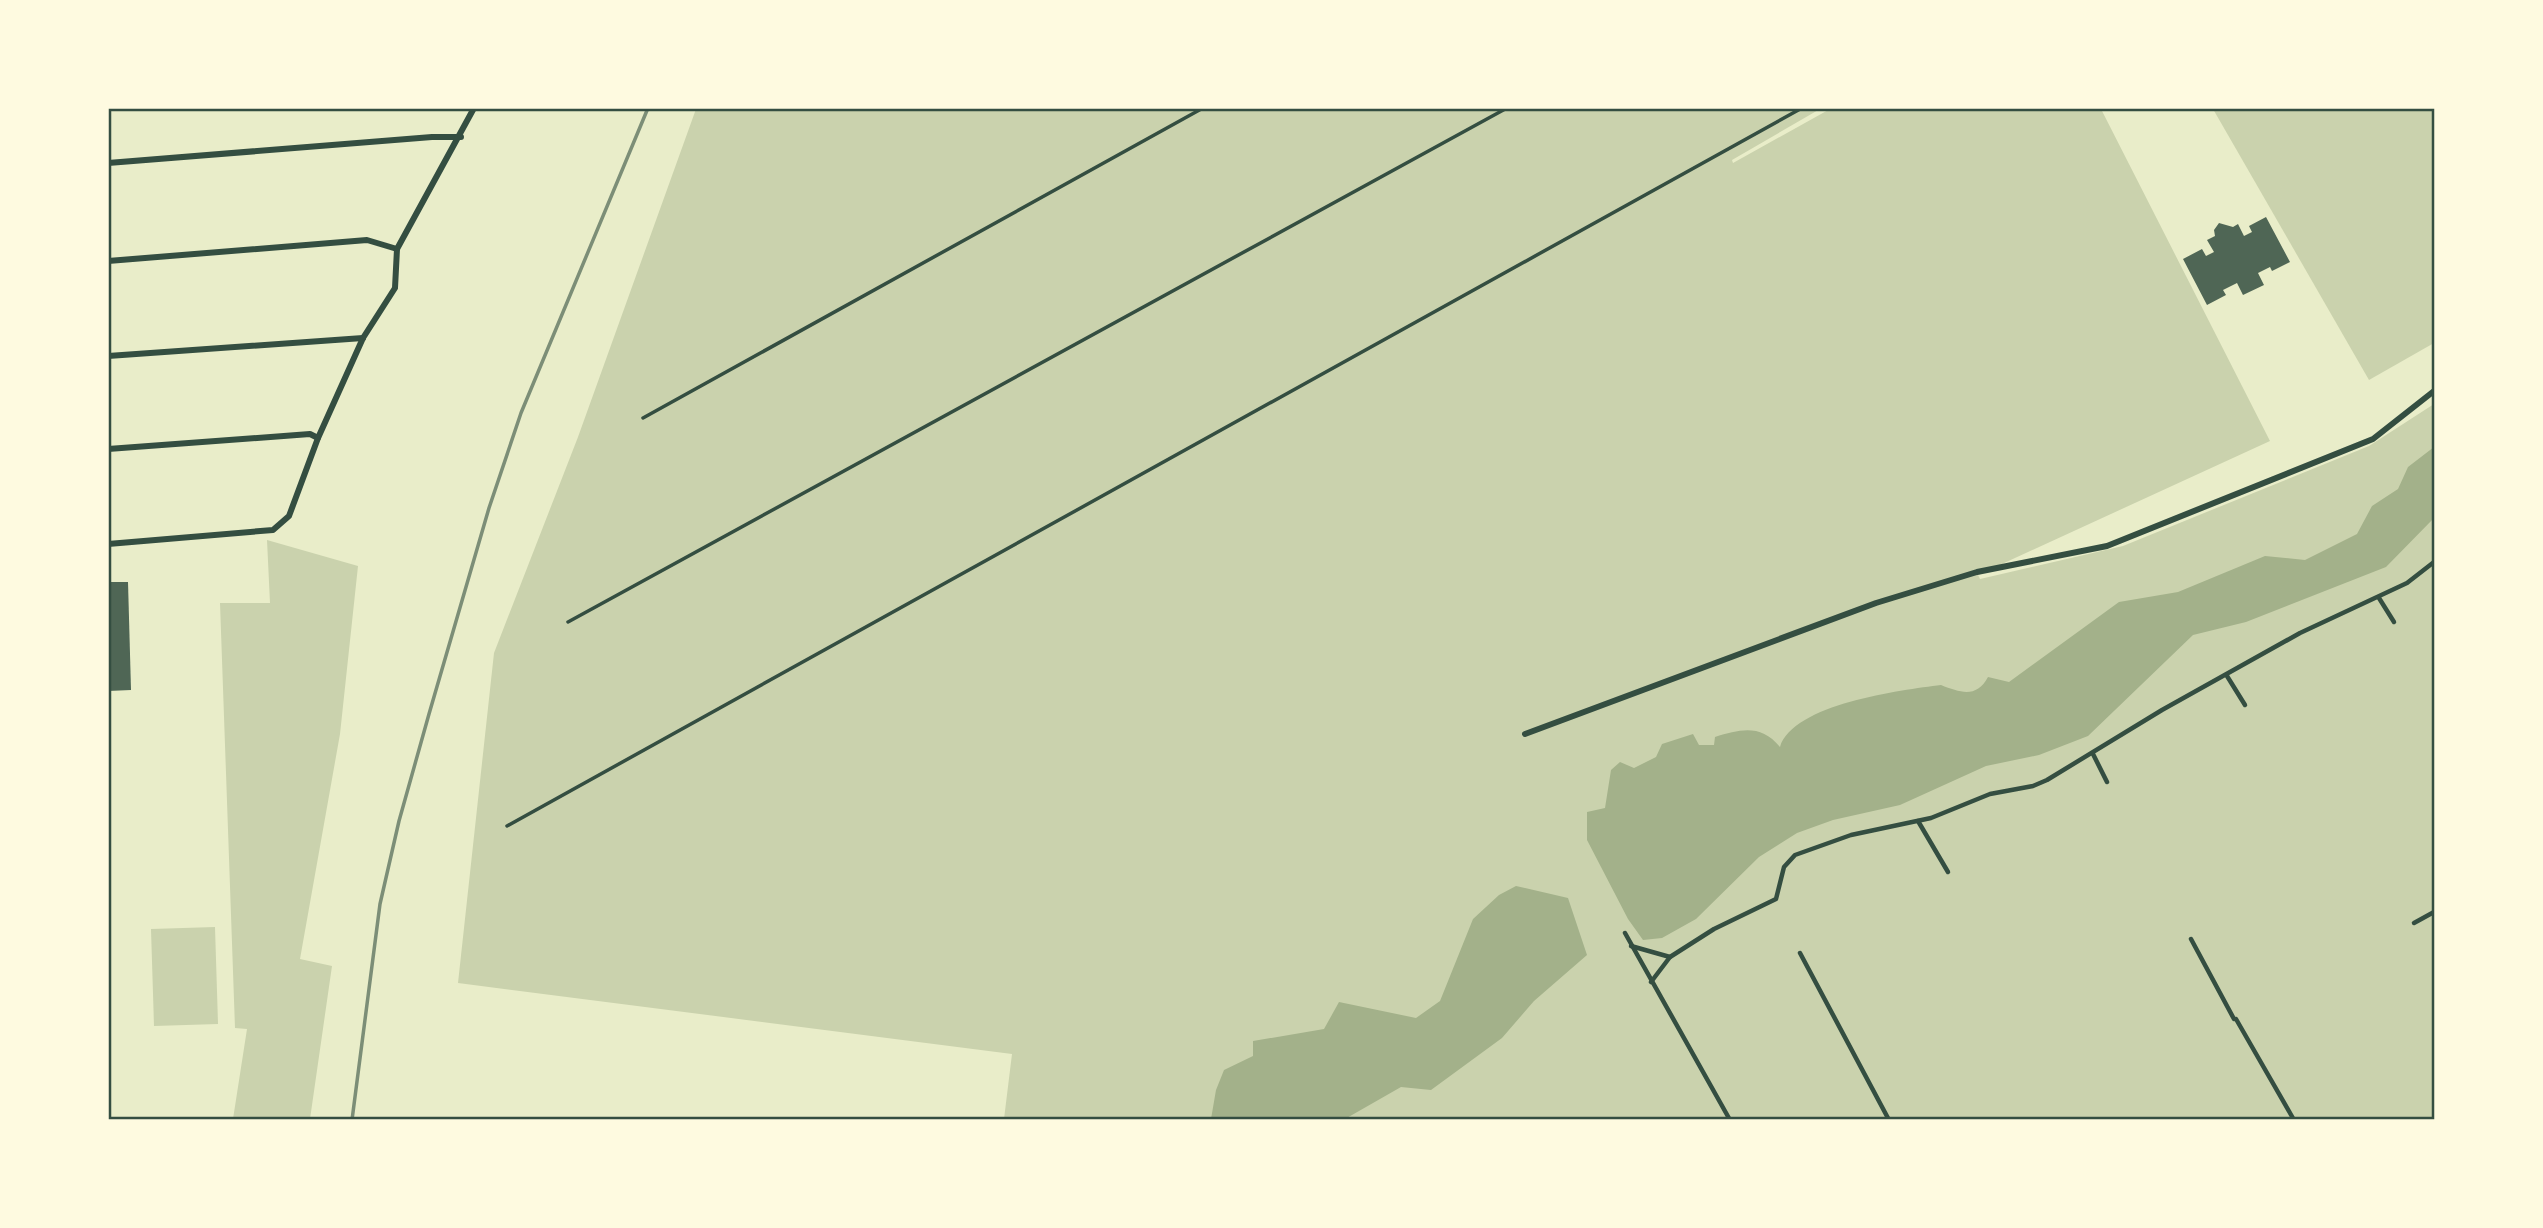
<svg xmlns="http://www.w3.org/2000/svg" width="2543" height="1228" font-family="'Fira Sans',sans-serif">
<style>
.green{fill:#cad2ad}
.water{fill:#a3b18a}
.building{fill:#4f6655}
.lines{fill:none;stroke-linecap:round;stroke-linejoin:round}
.service{stroke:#344e41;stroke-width:3.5}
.pedestrian{stroke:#344e41;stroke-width:4.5}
.minor{stroke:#344e41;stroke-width:6}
.rail{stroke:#7c8e77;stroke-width:3.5}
.neatline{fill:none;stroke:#344e41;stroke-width:2.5}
</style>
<rect width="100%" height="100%" fill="#e9edc9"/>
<g class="green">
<path d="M696 109H1820L1732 160 1733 163 1830 109H2101L2270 441 1978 575 1980 579 2123 546 2369 446 2434 404V1119H1004L1012 1054 458 983 494 653 578 437Z"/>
<path d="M2213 109H2434V343L2369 380Z"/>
<path d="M267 540 358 566 340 734 300 959 332 966 310 1119H233L247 1029 235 1028 220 603H270Z"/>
<path d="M215 927 218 1024 154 1026 151 929Z"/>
</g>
<g class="water">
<path d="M2434 447V518L2386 567 2246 622 2193 635 2088 736 2039 755 1986 766 1900 805 1833 820 1797 833 1759 857 1696 919 1662 938 1643 940 1628 919 1587 840V812L1605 808 1611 770 1620 762 1634 768 1656 757 1662 744 1693 734 1699 745H1714L1715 737C1741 729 1761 724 1780 747 1793 704 1901 690 1941 685 1961 693 1977 698 1988 677L2009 682 2119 602 2178 592 2265 556 2305 560 2357 534 2372 506 2398 489 2408 467Z"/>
<path d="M1516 886 1568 898 1587 955 1534 1001 1502 1038 1431 1090 1401 1087 1345 1119H1211L1216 1090 1224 1070 1253 1056V1041L1324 1029 1339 1002 1416 1018 1440 1001 1473 919 1499 895Z"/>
</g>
<g class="building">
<path d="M2266 217 2290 262 2272 271 2270 267 2258 273 2264 285 2243 295 2237 283 2223 290 2226 295 2207 305 2183 259 2202 249 2206 256 2214 252 2207 240 2215 236 2214 230 2219 223 2233 227 2238 224 2244 236 2252 232 2249 226Z"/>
<path d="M108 582H128L131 690 108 691Z"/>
</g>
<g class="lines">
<g class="service">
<path d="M643 418 1203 108"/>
<path d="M568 622 1507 108"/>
<path d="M507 826 1802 108"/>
</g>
<g class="pedestrian">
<path d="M2379 598 2394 622"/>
<path d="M2227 676 2245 705"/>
<path d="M2093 754 2107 782"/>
<path d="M1918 821 1948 872"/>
<path d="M2414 923 2434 912"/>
<path d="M1625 933 1730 1120"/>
<path d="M2191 939 2234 1019"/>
<path d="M1631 946 1670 957"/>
<path d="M1800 953 1889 1120"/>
<path d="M1651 982 1670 957 1714 929 1776 899 1784 867 1795 855 1851 835 1931 818 1990 794 2033 786 2047 780 2162 710 2300 633 2407 583 2434 562"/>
<path d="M2236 1019 2294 1120"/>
</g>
<g class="minor">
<path d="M108 163 432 137H461"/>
<path d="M108 261 367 240 397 249"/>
<path d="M108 356 363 338"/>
<path d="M108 449 310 434 318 438"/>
<path d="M108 544 273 530 289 516 318 438 363 338 395 288 397 249 474 108"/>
<path d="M1525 734 1876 603 1977 572 2107 546 2373 439 2434 391"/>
</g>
<path class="rail" d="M352 1120 380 904 399 821 429 714 489 508 521 413 648 108"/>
</g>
<rect width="2543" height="1228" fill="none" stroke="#fefae0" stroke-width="220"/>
<rect x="110" y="110" width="2323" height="1008" class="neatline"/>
</svg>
